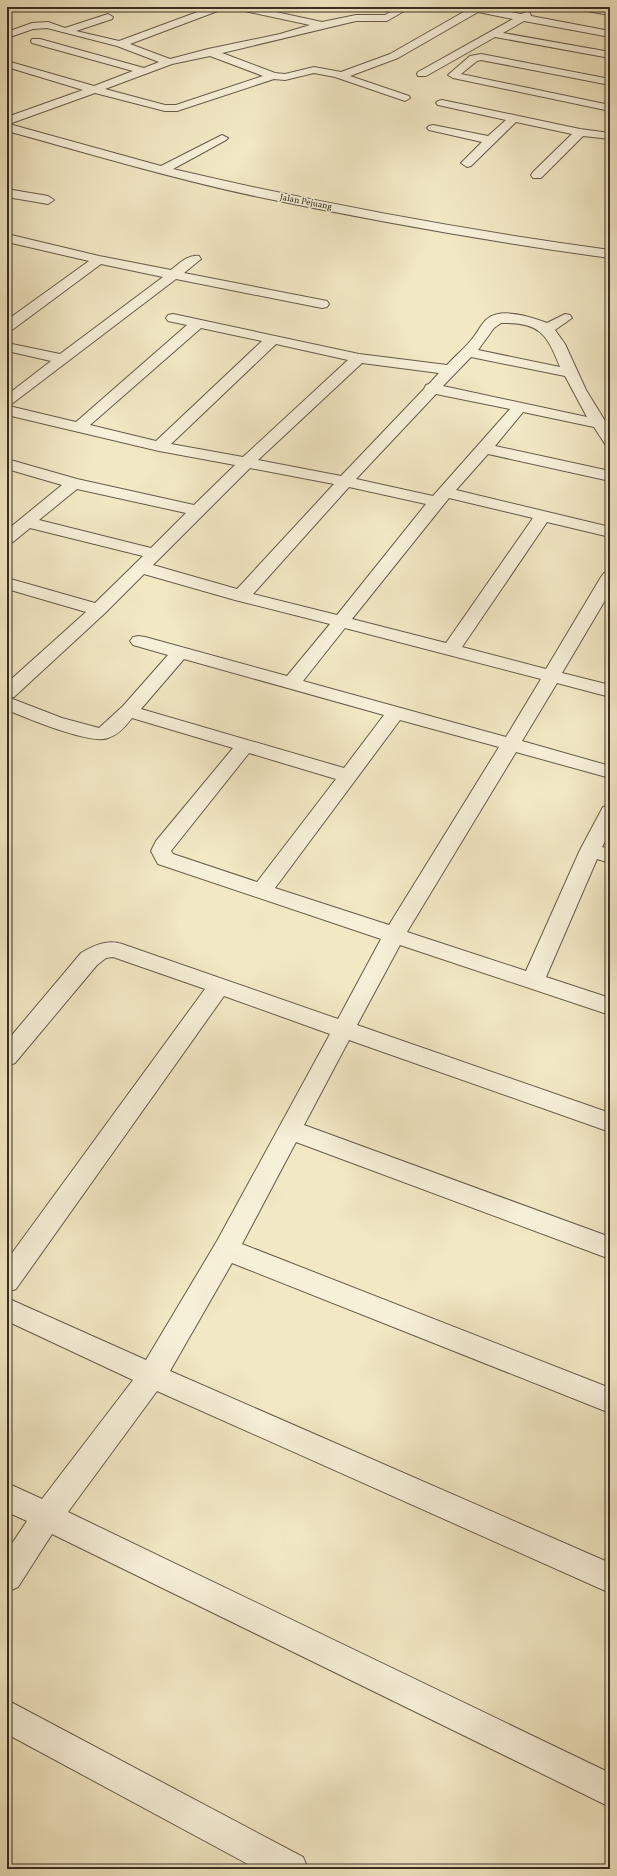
<svg xmlns="http://www.w3.org/2000/svg" width="617" height="1876" font-family="Vollkorn,serif">
<style>
.lines{fill:none;stroke-linecap:round;stroke-linejoin:round}
.minor-casing{stroke:#665c4b;stroke-width:2}
.minor{fill:#f7f0d9;fill-rule:evenodd}
.labels{text-anchor:middle;dominant-baseline:central;stroke-width:3;stroke-linejoin:round;paint-order:stroke}
.far-street-label{font-size:9px;fill:#372e23;stroke:#f7f0d9}
</style>
<rect width="100%" height="100%" fill="#f2e8c4"/>
<filter id="stains"><feTurbulence type="fractalNoise" baseFrequency=".005" numOctaves="4"/><feColorMatrix values="0 0 0 0 .2 0 0 0 0 .09 0 0 0 0 .02 0 0 0 .5 -.17"/></filter>
<radialGradient id="worn" r=".72"><stop offset=".6" stop-color="#630" stop-opacity="0"/><stop offset="1" stop-color="#630" stop-opacity=".3"/></radialGradient>
<g class="lines">
<defs>
<g id="minor">
<path d="M211 7H225L223 9 130 44 170 59 208 49 280 34 310 25 240 10 235 7H253L322 22 356 15H385L399 7H411L387 21H356L222 53 275 73 285 74 314 67 341 72 390 54 467 10 462 7H484L521 14 527 12 530 13 531 16 610 31V37L524 21 503 33 610 52V58L495 37 426 76H418L417 74 418 72 513 19 478 12 398 58 350 76 409 96 410 98 405 101 335 77 314 73 285 80 274 79 177 111H165L95 93 9 124 161 166 222 135 228 138 226 140 173 169C317 203 463 230 610 250V258C492 242 375 221 259 197 174 179 91 154 7 131V117L83 90 7 67V61L94 86 133 71 32 43 31 41 32 39H40L144 68 159 62 117 46 47 28 33 29 7 38V32L32 23 48 22 65 28 108 14 113 17 112 19 76 31 119 41ZM210 56 263 76 176 105H165L105 89 172 64Z"/>
<path d="M576 7H598L610 9V15L581 10Z"/>
<path d="M481 54 610 79V85L481 60 477 61 461 74 610 105V111L453 78 448 75 470 56Z"/>
<path d="M442 100 580 129 610 133V139L583 136 541 178H533L531 175 533 172 572 134 516 122 471 166 467 167 461 163 482 142 429 130 427 128 429 126 433 125 488 136 506 120 438 105 436 103 438 101Z"/>
<path d="M7 189 48 196 54 200 48 204 7 197Z"/>
<path d="M7 234 99 256 171 270C179 264 188 254 199 256L201 259 184 273 322 300 327 301 329 304 327 307 322 308 176 279 9 406 76 422 187 325 168 321 166 318 168 315 173 314 359 354 447 365C455 356 465 348 472 339 478 332 481 324 487 319 502 307 531 317 547 323L565 314 570 315 572 318 555 330 565 344 586 390 610 429V446L605 444 594 427 523 412 495 446 610 471V481L488 454 456 490 610 527V537L547 522 462 647 546 669 601 577 604 573 610 572V592L562 673 610 685V697L557 683 522 741 610 766V778L516 752 407 932 526 971 580 850 603 807 610 805V832L602 847 610 849V863L597 859 546 977 610 998V1015L400 945 357 1025 610 1113V1132L349 1040 304 1125 610 1237V1259L296 1142 242 1244 610 1388V1413L232 1263 170 1371 610 1563V1593L157 1391 68 1512 610 1773V1807L52 1534 18 1587 7 1592V1551L27 1521 7 1512V1483L42 1499 133 1380 7 1321V1298L146 1360 217 1241 330 1034 224 996 16 1289 7 1292V1260L205 989 113 957 106 958 97 965 15 1063 7 1066V1041L81 953C93 946 107 939 122 944L338 1019 381 939 158 864 151 851 156 841 233 748 132 718C126 726 118 735 108 738 90 745 27 718 7 710V683L86 612 7 589V578L95 603 143 556 30 528 13 542 7 543V530L62 485 7 469V459L77 479 194 505 235 465 159 451 7 415V395L51 361 7 351V343L60 354 163 277 101 264 12 330 7 331V320L89 261 7 242ZM501 323C540 322 547 334 560 367L478 350 494 328ZM201 328 262 341 156 441 90 425ZM276 344 348 360 243 457 171 444ZM471 357 565 376 587 417 443 386ZM362 363 439 373 429 384 426 385 424 389 341 476 258 460ZM436 394 510 409 433 496 356 479ZM250 468 334 484 237 589 153 565ZM349 487 426 504 337 615 253 594ZM77 489 186 513 151 548 39 520ZM449 498 533 518 446 643 352 619ZM144 574 235 600 330 624 287 676 145 637 139 636 133 637 130 641 133 645 168 655 123 706 99 728 62 718 10 698 14 697 104 614ZM345 628 541 679 506 737 303 681ZM184 659 384 715 344 768 141 709ZM400 720 499 747 389 925 275 888ZM249 753 336 779 257 882 173 854 171 851Z"/>
<path d="M7 1700 303 1857 308 1869H257L7 1734Z"/>
</g>
</defs>
<use href="#minor" class="minor-casing"/>
<use href="#minor" class="minor"/>
</g>
<g class="labels">
<g class="far-street-label">
<text transform="translate(306 202) rotate(11)">Jalan Pejuang</text>
</g>
</g>
<rect width="617" height="1876" fill="none" stroke="#f2e8c4" stroke-width="24"/>
<rect x="8" y="8" width="601" height="1860" fill="none" stroke="#372e23" stroke-width="2"/>
<rect x="12" y="12" width="593" height="1852" fill="none" stroke="#372e23"/>
<rect width="100%" height="100%" filter="url(#stains)"/>
<rect width="100%" height="100%" fill="url(#worn)"/>
</svg>
